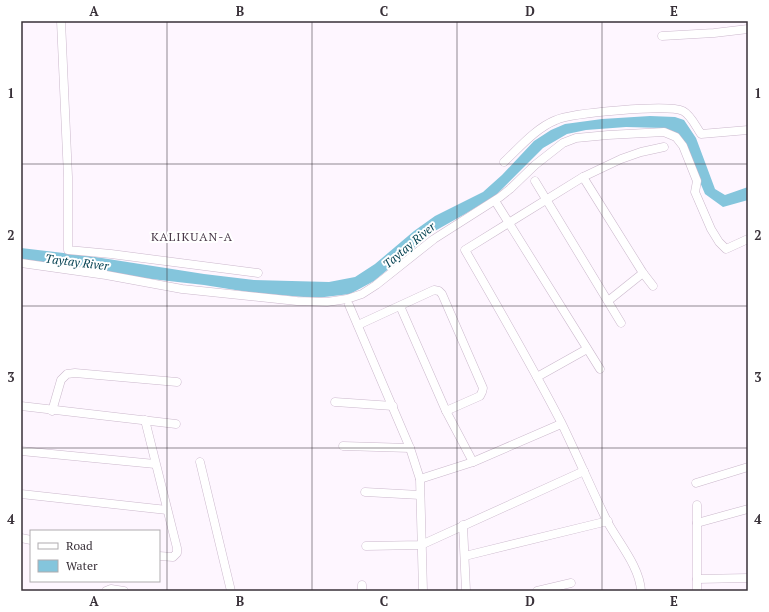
<svg xmlns="http://www.w3.org/2000/svg" width="769" height="612" font-family="'PT Serif',serif">
<style>
.water{fill:#84c5dc}
.lines{fill:none;stroke-linecap:round;stroke-linejoin:round}
.minor-casing{stroke:#cbb8cc;stroke-width:9}
.minor{stroke:#fff;stroke-width:8}
.grid{fill:none;stroke:#383038;stroke-width:1;stroke-opacity:0.55}
.labels{text-anchor:middle;dominant-baseline:central;stroke-width:4;stroke-linejoin:round;paint-order:stroke}
.neighbourhood-label{font-size:12px;letter-spacing:1px;fill:#473747;stroke:#fff}
.water-label{font-size:12px;font-style:italic;fill:#074353;stroke:#fff}
.neatline{fill:none;stroke:#383038;stroke-width:1.5}
.grid-label{font-size:13px;text-anchor:middle;font-weight:bold;fill:#383038}
</style>
<rect width="100%" height="100%" fill="#fef6ff"/>
<polygon class="water" points="650,116 675,117 684,120 696,138 715,189 725,195 748,187 748,200 723,207 705,194 689,156 663,128 626,127 586,130 567,134 543,148 495,196 465,214 433,232 374,281 350,294 316,298 254,293 204,285 125,276 21,260 21,248 89,256 204,274 254,280 329,282 355,277 375,264 414,231 435,216 483,192 502,175 534,141 551,130 565,124 602,119"/>
<g class="lines">
<g class="minor-casing">
<g id="minor">
<polyline points="61,21 68,177 68,250 111,254 258,273"/>
<polyline points="662,36 714,33 748,29"/>
<path d="M 504,162 C 520,147 536,128 556,120 C 572,113 668,104 683,111 C 691,115 696,127 701,134 L 748,130"/>
<polyline points="583,177 643,273 653,286"/>
<polyline points="535,181 621,323"/>
<polyline points="497,204 600,369"/>
<polyline points="21,263 106,275 182,289 297,301 327,302 347,299 362,294 376,285 434,239 500,197 510,189 535,165 563,143 576,138 608,135 664,132 676,137 683,146 697,181 695,192 711,229 719,242 726,249 748,239"/>
<polyline points="608,301 643,273"/>
<polyline points="349,305 410,448 420,479 423,591"/>
<polyline points="400,306 446,411 473,462"/>
<polyline points="358,325 434,290 439,291 442,294 483,388 482,392 480,396 446,411"/>
<polyline points="537,377 587,349"/>
<polyline points="335,402 393,406"/>
<polyline points="21,406 176,424"/>
<polyline points="52,411 61,380 67,374 75,373 177,382"/>
<polyline points="145,420 177,548 177,553 173,557 159,556"/>
<polyline points="343,446 410,448"/>
<polyline points="21,451 155,464"/>
<polyline points="200,462 231,591"/>
<polyline points="420,479 473,462 561,424"/>
<polyline points="696,483 748,467"/>
<polyline points="365,492 420,495"/>
<polyline points="21,494 167,510"/>
<polyline points="697,523 748,509"/>
<polyline points="463,525 466,591"/>
<polyline points="21,538 31,540"/>
<polyline points="366,546 421,545 584,471"/>
<polyline points="465,556 608,521"/>
<polyline points="697,579 748,578"/>
<polyline points="362,585 362,591"/>
<polyline points="106,591 111,589 124,591"/>
<polyline points="537,591 571,583"/>
<path d="M 641,591 C 640,567 618,542 607,521 C 591,488 577,455 561,422 C 531,364 498,307 465,250 L 583,177 L 621,159 L 641,152 L 664,147"/>
<polyline points="697,591 697,505"/>
</g>
</g>
<use href="#minor" class="minor"/>
</g>
<path class="grid" d="M 167,21 L 167,591M 312,21 L 312,591M 457,21 L 457,591M 602,21 L 602,591M 21,164 L 748,164M 21,306 L 748,306M 21,448 L 748,448"/>
<g class="labels">
<g class="neighbourhood-label">
<text x="192" y="236">KALIKUAN-A</text>
</g>
<g class="water-label">
<text transform="translate(409 245) rotate(-40)">Taytay River</text>
<text transform="translate(77 262) rotate(7)">Taytay River</text>
</g>
</g>
<rect width="769" height="612" fill="none" stroke="#ffffff" stroke-width="44"/>
<rect x="30" y="530" width="130" height="52" fill="#ffffff" stroke="#afacaf"/>
<rect x="38" y="543" width="20" height="6" fill="#ffffff" stroke="#afacaf"/>
<text x="66" y="550" font-size="12" fill="#383038">Road</text>
<rect x="38" y="560" width="20" height="12" fill="#84c5dc" stroke="#afacaf"/>
<text x="66" y="570" font-size="12" fill="#383038">Water</text>
<rect x="22" y="22" width="725" height="568" class="neatline"/>
<g class="grid-label">
<text x="94" y="16">A</text>
<text x="240" y="16">B</text>
<text x="384" y="16">C</text>
<text x="530" y="16">D</text>
<text x="674" y="16">E</text>
<text x="11" y="98">1</text>
<text x="758" y="98">1</text>
<text x="11" y="240">2</text>
<text x="758" y="240">2</text>
<text x="11" y="382">3</text>
<text x="758" y="382">3</text>
<text x="11" y="524">4</text>
<text x="758" y="524">4</text>
<text x="94" y="606">A</text>
<text x="240" y="606">B</text>
<text x="384" y="606">C</text>
<text x="530" y="606">D</text>
<text x="674" y="606">E</text>
</g>
</svg>
